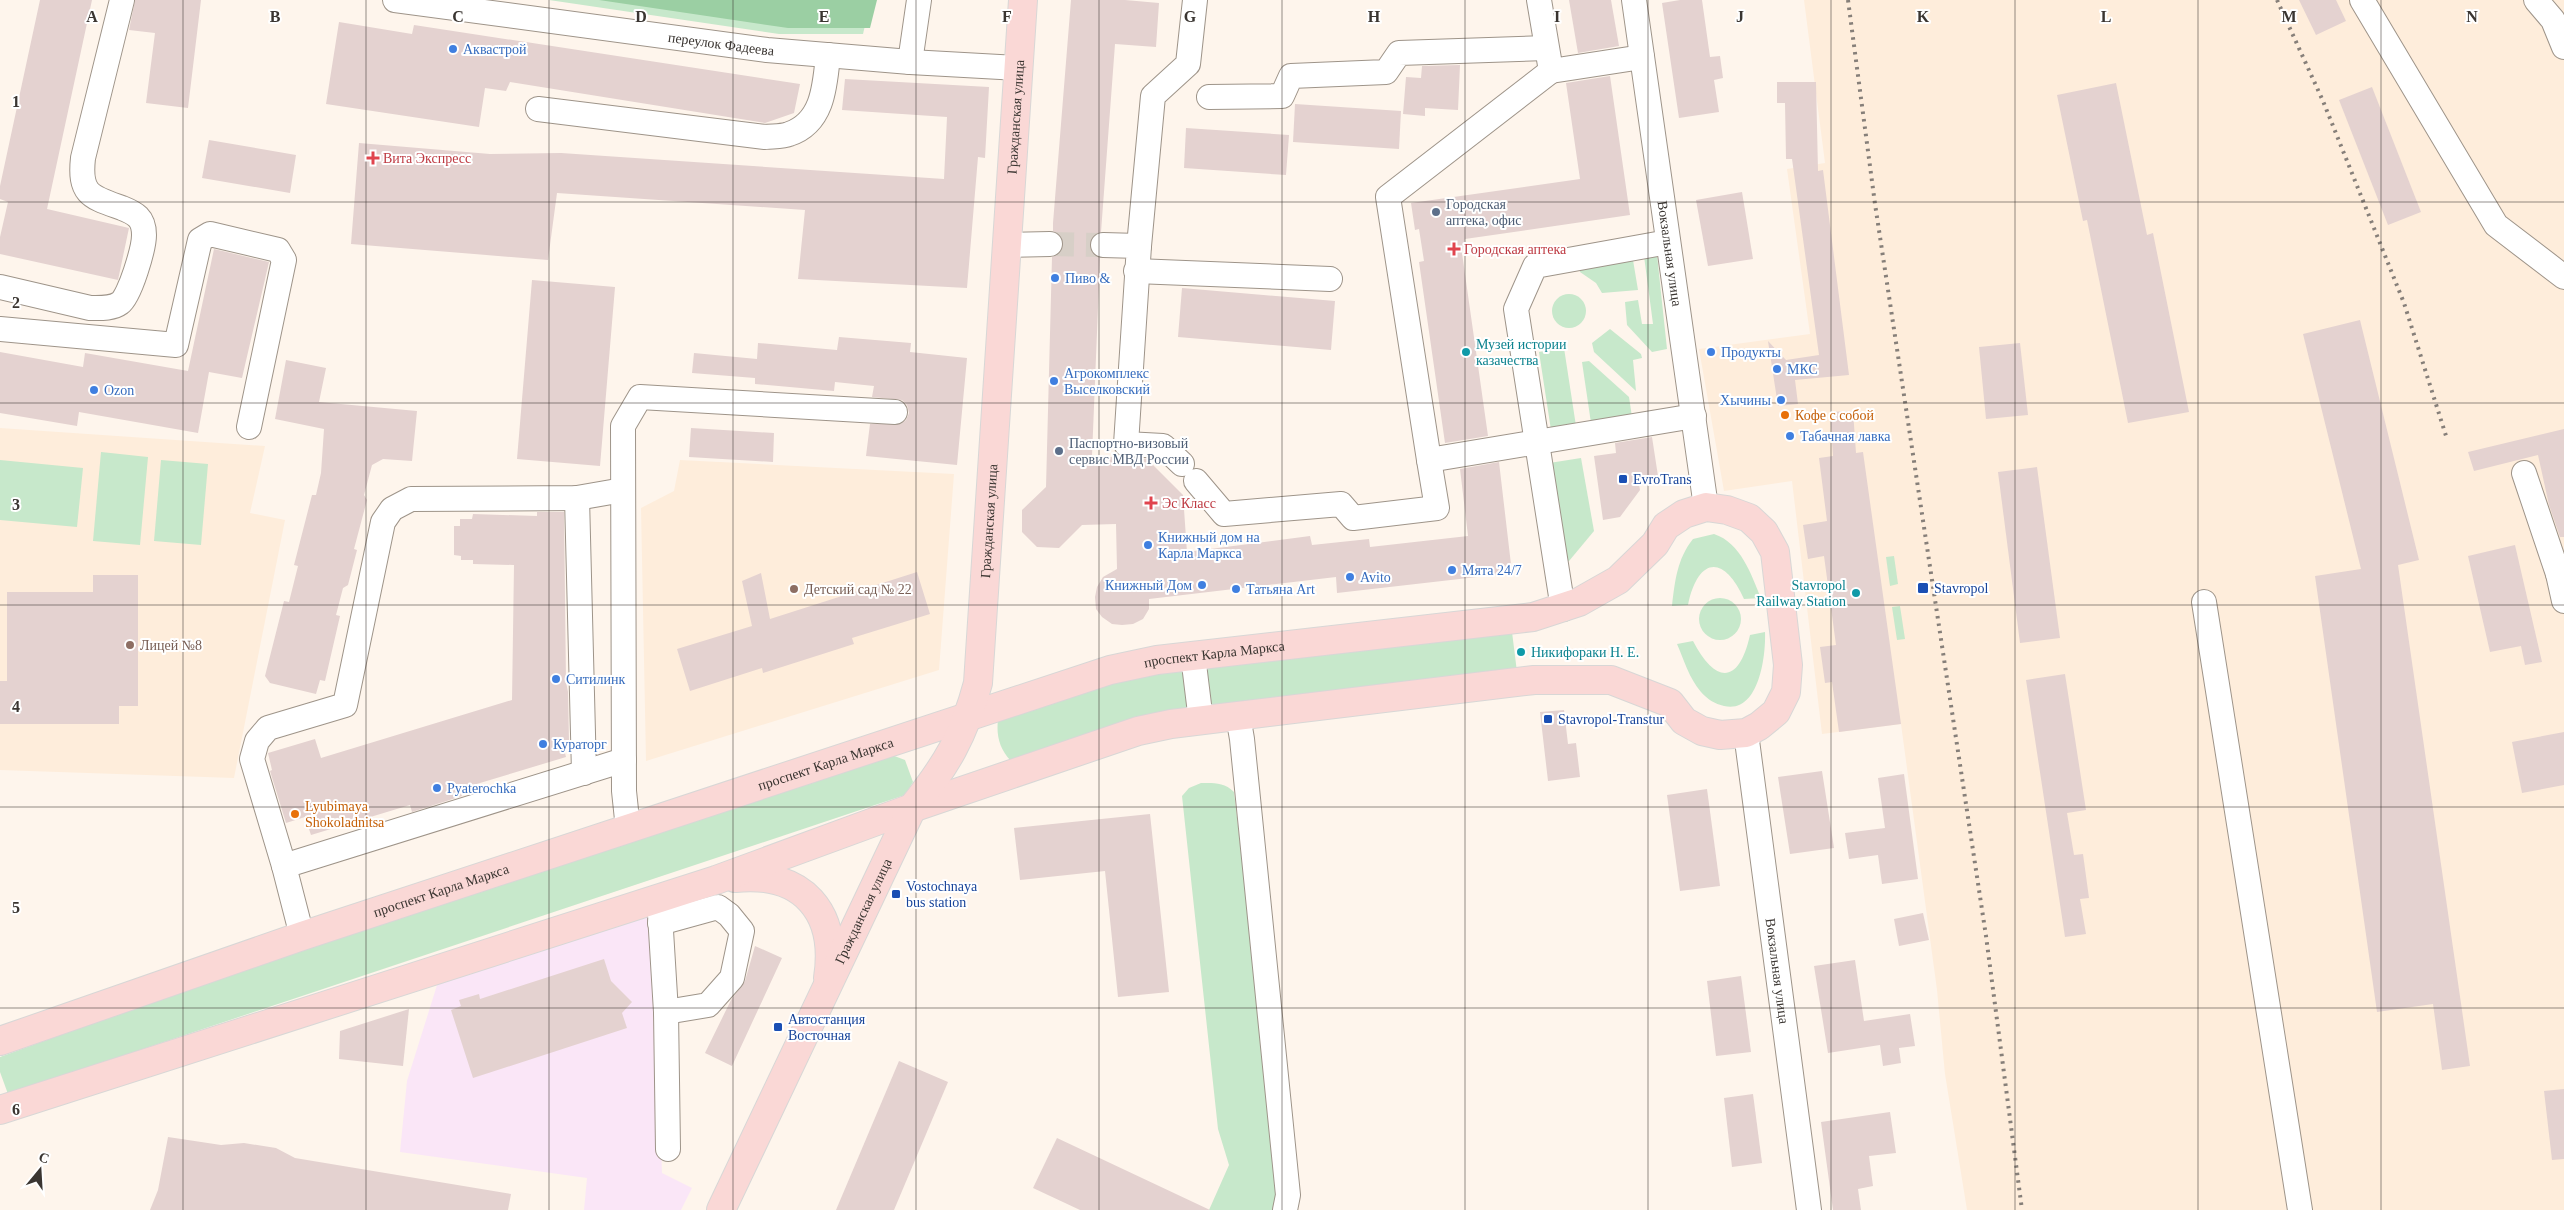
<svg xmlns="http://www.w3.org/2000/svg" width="2564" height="1210" font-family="'Times New Roman',serif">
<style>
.commercial{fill:#fae6f7}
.built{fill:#feeddb}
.green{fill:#c7e8cb}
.forest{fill:#9bcfa3}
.building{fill:#e4d2d0}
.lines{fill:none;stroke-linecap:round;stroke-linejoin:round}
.minor-tunnel{stroke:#d7cfc7;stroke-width:24;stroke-dasharray:24 12;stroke-linecap:butt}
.minor-casing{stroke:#9e9489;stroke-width:26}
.major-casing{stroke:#d8d7d6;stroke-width:30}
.minor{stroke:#fff;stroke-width:24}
.major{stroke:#fad8d6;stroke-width:28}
.rail{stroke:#867f79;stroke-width:4;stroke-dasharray:2.5 5;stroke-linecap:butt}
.grid{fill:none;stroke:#3a3531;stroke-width:1;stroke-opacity:0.55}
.shop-dot{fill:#3f7fe0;stroke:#fff;stroke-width:2}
.health-dot{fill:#e0444e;stroke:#fff;stroke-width:2}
.service-dot{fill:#5c6f8a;stroke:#fff;stroke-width:2}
.culture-dot{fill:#0f9aa8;stroke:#fff;stroke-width:2}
.food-dot{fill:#e8710a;stroke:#fff;stroke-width:2}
.transit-dot{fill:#1a4fb4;stroke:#fff;stroke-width:2}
.education-dot{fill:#8d6e63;stroke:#fff;stroke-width:2}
.labels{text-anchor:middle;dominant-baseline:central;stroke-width:4;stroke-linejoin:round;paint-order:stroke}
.street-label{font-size:14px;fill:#3a3531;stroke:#fff}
.shop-label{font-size:14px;fill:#366cbe;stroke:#fff;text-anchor:start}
.health-label{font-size:14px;fill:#be3a42;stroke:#fff;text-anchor:start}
.service-label{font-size:14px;fill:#4e5e75;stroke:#fff;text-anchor:start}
.culture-label{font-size:14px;fill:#0d838f;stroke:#fff;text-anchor:start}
.food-label{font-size:14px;fill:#c56008;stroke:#fff;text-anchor:start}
.transit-label{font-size:14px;fill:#164399;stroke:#fff;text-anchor:start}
.education-label{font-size:14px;fill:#785e54;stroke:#fff;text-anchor:start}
.grid-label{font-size:16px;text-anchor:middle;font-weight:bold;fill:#3a3531;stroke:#fff;stroke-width:4;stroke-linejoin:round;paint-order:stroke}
</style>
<rect width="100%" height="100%" fill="#fef5ec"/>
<polygon class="commercial" points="653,909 662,1173 692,1188 681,1210 584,1210 587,1178 400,1152 407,1081 438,982"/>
<g class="built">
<polygon points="1804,0 2564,0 2564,1210 1967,1210 1945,1074 1937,990 1901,724 1822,734 1792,481 1724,491 1699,349 1810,334 1787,169 1825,163"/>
<polygon points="0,428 265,446 250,513 285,520 234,778 0,770"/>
<polygon points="680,460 954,474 939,670 646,761 641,508 674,491"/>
</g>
<g class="green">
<polygon points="549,0 871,0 863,34 779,34"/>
<polygon points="1632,254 1638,290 1602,293 1596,283 1580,272 1579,263"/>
<polygon points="1657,255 1667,349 1652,352 1627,325 1625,302 1638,300 1642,324 1653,324 1644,256"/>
<circle cx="1569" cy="311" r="17"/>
<polygon points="1610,329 1641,354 1642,358 1633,360 1636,391 1594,352 1592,343"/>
<polygon points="1564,348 1576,426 1551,430 1539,352"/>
<polygon points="1589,361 1629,397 1632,417 1591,423 1582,362"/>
<polygon points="101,452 148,457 140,545 93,541"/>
<polygon points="1581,458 1594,531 1569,561 1561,564 1543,464"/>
<polygon points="0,460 83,468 77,527 0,520"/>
<polygon points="161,460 208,464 201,545 154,541"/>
<path d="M 1714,534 C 1741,543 1751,574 1761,598 L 1744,599 C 1724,554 1698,557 1688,605 L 1672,606 C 1675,581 1677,559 1693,539 Z"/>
<polygon points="1894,556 1898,584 1890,586 1886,557"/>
<circle cx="1720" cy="619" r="21"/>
<polygon points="1900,606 1905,639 1897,640 1892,607"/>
<path d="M 1512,632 L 1517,672 L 1166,712 L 1130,719 L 1010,760 C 1000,749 996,736 998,720 L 1115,681 L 1163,670 Z"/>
<path d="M 1765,632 C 1766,656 1759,714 1724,706 C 1715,704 1707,699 1701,692 C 1689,678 1684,660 1677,644 L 1693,641 C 1716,685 1739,684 1750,635 Z"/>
<polygon points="889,754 905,760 913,782 905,795 8,1094 0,1072 0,1057 311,944"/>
<path d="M 1201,783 C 1214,783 1224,782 1234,792 L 1282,1202 L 1280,1210 L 1209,1210 L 1229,1165 L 1218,1129 L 1182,796 L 1189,788 Z"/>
</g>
<polygon class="forest" points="599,0 877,0 870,28 788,28"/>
<g class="building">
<polygon points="40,0 92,0 47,209 129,228 118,280 0,254 0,237 8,202 0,199 0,186"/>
<polygon points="135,0 201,0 188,108 146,103 155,33 129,30"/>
<polygon points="1071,0 1125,0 1159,3 1156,47 1115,44 1101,232 1092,237 1089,244 1091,252 1100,258 1092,456 1147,459 1183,495 1187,552 1310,536 1312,545 1369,539 1370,547 1468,536 1460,469 1499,462 1512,573 1337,593 1336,577 1149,599 1149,609 1143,619 1133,624 1122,625 1112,624 1102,617 1096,609 1095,597 1097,587 1103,577 1117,569 1116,524 1082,525 1059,548 1037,547 1022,532 1022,510 1046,487 1052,257 1062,251 1064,244 1061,236 1053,231 1053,223"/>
<polygon points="1569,0 1611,0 1619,46 1578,53"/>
<polygon points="1680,0 1702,0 1710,57 1720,56 1723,78 1714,80 1719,112 1679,118 1662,3"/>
<polygon points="2299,0 2336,0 2346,21 2316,35"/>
<polygon points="339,22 412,34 414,25 800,84 794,113 765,123 510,82 506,91 485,88 479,127 326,104"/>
<polygon points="1460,65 1458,110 1425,108 1425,116 1403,114 1406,77 1421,78 1422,66"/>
<polygon points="1610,76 1630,215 1465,239 1462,253 1488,436 1445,443 1419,262 1424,261 1419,229 1415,230 1411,203 1580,179 1566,83"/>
<polygon points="845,79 989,87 985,158 978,157 967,288 798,279 805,210 557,193 548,260 351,244 359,143 490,154 561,153 944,179 947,117 842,110"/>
<polygon points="1777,82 1816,82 1818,171 1823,170 1849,375 1795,380 1798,404 1778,406 1768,341 1786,360 1819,355 1792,159 1786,159 1785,103 1777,103"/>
<polygon points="2116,83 2147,235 2153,233 2189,412 2128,423 2087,220 2083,221 2057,95"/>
<polygon points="2372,87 2421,212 2388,225 2339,100"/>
<polygon points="1295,104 1401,111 1399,149 1293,142"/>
<polygon points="1186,128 1289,135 1286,175 1184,168"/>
<polygon points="209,140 296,155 290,193 202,178"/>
<polygon points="1742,192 1753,259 1708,266 1696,200"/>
<polygon points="214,249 269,262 242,378 209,372 198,433 79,412 77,426 0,413 0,352 83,367 85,353 188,371"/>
<polygon points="532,280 615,287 600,466 517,459"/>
<polygon points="1182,288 1335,301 1331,350 1178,337"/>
<polygon points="2360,320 2419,560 2398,565 2470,1066 2442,1070 2433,1004 2377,1012 2315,576 2361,569 2303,334"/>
<polygon points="839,337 911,343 910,352 967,358 957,465 866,456 870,424 901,424 906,420 909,413 907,405 902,400 872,397 874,386 835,382 834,391 755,384 755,378 692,373 694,353 757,359 758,343 837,350"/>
<polygon points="2020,343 2028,415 1986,419 1979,347"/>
<polygon points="286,360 326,368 319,402 417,411 412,461 383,459 372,465 364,495 367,500 354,549 357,550 348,585 343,588 336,615 340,616 325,681 320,680 316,694 270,683 265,676 284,601 289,602 298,566 294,565 312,495 316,495 321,473 324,429 275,419"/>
<polygon points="1853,411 1856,453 1863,452 1901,724 1839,732 1832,682 1825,683 1820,647 1836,645 1824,556 1808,559 1803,525 1827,521 1819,458 1833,456 1830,412"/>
<polygon points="691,428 774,433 773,462 689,457"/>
<polygon points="2564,429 2564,537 2560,537 2549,505 2538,455 2474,471 2468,452"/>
<polygon points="1652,437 1658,476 1638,479 1640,490 1620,517 1603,520 1594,456 1616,453 1615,443"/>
<polygon points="2037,467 2060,638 2020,643 1998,472"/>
<polygon points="537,512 564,512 566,682 568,692 569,741 563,745 566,757 460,789 462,796 412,812 410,805 311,835 305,817 286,823 270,771 272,770 268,753 315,739 321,758 512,700 514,565 473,564 473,560 461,560 461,556 454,555 454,526 460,526 460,519 472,519 473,514 537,516"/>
<polygon points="2515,545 2542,662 2525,665 2521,646 2490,652 2468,556"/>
<polygon points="917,572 930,614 852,638 854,644 763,673 762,668 690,691 677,649 752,626 742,581 761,573 770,619"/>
<polygon points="93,575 138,575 138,706 119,706 119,724 0,724 0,681 7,681 7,592 93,592"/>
<polygon points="2065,674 2086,810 2067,813 2074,855 2083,854 2089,898 2080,899 2086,934 2065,937 2026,680"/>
<polygon points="1564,710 1568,744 1576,743 1580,777 1548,781 1540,712"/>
<polygon points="2564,732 2564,785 2522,793 2512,742"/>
<polygon points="1822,771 1834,848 1790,854 1778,777"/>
<polygon points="1904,774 1918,879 1882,884 1878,855 1849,859 1845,833 1885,828 1878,778"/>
<polygon points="1707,789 1720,886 1680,891 1667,795"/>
<polygon points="1150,814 1169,992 1118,997 1105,871 1020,880 1014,828"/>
<polygon points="1923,913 1929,940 1899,946 1894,919"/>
<polygon points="755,946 782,958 732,1066 705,1053 731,1000 745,981"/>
<polygon points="604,959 611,981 632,1002 622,1013 627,1028 473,1078 451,1010 461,1006 459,1000 479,994 480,999"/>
<polygon points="1855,960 1864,1021 1910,1014 1915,1046 1899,1048 1901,1063 1883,1066 1880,1045 1828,1053 1814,966"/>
<polygon points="1741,976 1751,1052 1716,1056 1707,981"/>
<polygon points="409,1009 403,1066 339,1059 340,1031"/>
<polygon points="899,1061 948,1082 894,1210 836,1210"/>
<polygon points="2564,1089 2564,1159 2552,1160 2544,1091"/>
<polygon points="1753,1094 1762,1163 1732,1167 1724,1098"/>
<polygon points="1890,1112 1896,1153 1869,1156 1873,1186 1858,1189 1861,1210 1833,1210 1821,1122"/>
<polygon points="168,1137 221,1145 244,1143 276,1148 295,1158 511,1194 508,1210 150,1210 158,1190"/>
<polygon points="1057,1138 1210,1210 1080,1210 1033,1188"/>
</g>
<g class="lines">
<polyline class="minor-tunnel" points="1050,244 1103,245"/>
<g class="minor-casing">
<g id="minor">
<path id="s1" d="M 395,0 L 767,50 L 910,62 L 1019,68"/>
<polyline points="1539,0 1551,71 1642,57"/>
<path id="s2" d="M 1634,0 L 1706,507"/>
<polyline points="2362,0 2496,225 2564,277"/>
<polyline points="2536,0 2553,20 2564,47"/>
<polyline points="910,62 919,0"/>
<polyline points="1551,71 1388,197 1429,460 1694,416"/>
<polyline points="1209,97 1282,96 1291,76 1386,72 1399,53 1546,48"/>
<path d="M 538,109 L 765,137 C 772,136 782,137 789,134 C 823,123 825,86 828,55"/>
<polyline points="1007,245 1050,244"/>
<polyline points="1103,245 1139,246 1126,444 1163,446 1182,464"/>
<polyline points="1139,246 1153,96 1188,64 1195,0"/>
<polyline points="1136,271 1330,279"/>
<path d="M 0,287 L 90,308 C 99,308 112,309 120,303 C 130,296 144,248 144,235 C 144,229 143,222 138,217 C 134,213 127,210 122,208 C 91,197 79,195 83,158 L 122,0"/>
<polyline points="0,329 176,345 200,240 210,234 278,250 284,260 249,427"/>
<polyline points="2524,473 2558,574 2564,572"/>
<polyline points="1196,481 1224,514 1341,504 1353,518 1437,508 1429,460"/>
<polyline points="577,498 584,773"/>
<polyline points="2558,574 2564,601"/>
<polyline points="2204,602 2300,1210"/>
<polyline points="1563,609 1516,309 1535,266 1668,242"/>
<polyline points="1193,656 1201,721"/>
<polyline points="1238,716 1242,739 1288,1195 1285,1210"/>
<path id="s3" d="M 1746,733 L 1809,1210"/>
<polyline points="628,829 624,791 623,426 640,397 895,412"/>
<polyline points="284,866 252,759 257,741 268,728 345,705 383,522 392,509 411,499 577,498 623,490"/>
<polyline points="659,898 666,1012 668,1149"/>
<polyline points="660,923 718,907 729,915 742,931 732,978 708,1005 666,1012"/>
<polyline points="302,936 284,866 624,760"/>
</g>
</g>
<g class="major-casing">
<g id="major">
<path d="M 735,878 C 803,871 838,912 828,978"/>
<path id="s4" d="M 0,1041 L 302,936 L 1110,670 L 1157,660 L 1533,617 L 1579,602 L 1618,580 L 1655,544 L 1666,526 L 1684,514 L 1706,507 L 1727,510 L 1749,518 L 1764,532 L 1775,552 L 1788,665 L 1786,692 L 1776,712 L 1759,726 L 1746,733 L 1720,735 L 1702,731 L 1684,721 L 1670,703 L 1611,680 L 1534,680 L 1171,724 L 1138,731 L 912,808 L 716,880 L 0,1110"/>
<path id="s5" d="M 721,1210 L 912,808 C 946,766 964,736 978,683 L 1023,0"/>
</g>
</g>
<use href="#minor" class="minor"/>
<use href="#major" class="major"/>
<g class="rail">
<polyline points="1848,0 1875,204 1986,936 2022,1210"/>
<polyline points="2277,0 2323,101 2404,303 2447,439"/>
</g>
</g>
<path class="grid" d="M 183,0 L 183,1210M 366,0 L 366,1210M 549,0 L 549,1210M 733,0 L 733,1210M 916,0 L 916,1210M 1099,0 L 1099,1210M 1282,0 L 1282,1210M 1465,0 L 1465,1210M 1648,0 L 1648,1210M 1831,0 L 1831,1210M 2015,0 L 2015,1210M 2198,0 L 2198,1210M 2381,0 L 2381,1210M 0,202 L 2564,202M 0,403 L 2564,403M 0,605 L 2564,605M 0,807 L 2564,807M 0,1008 L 2564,1008"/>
<g class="shop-dot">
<circle cx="453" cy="49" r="5"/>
<circle cx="1055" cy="278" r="5"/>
<circle cx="1711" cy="352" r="5"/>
<circle cx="1777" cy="369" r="5"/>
<circle cx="1054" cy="381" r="5"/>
<circle cx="94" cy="390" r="5"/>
<circle cx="1781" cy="400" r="5"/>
<circle cx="1790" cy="436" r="5"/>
<circle cx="1148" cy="545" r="5"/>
<circle cx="1452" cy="570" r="5"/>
<circle cx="1350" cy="577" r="5"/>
<circle cx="1202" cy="585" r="5"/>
<circle cx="1236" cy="589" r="5"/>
<circle cx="556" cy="679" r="5"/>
<circle cx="543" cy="744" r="5"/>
<circle cx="437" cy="788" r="5"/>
</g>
<g class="health-dot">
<path d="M370.5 150.5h5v5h5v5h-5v5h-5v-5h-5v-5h5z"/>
<path d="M1451.5 241.5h5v5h5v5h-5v5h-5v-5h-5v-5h5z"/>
<path d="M1148.5 495.5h5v5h5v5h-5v5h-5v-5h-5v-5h5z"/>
</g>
<g class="service-dot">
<circle cx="1436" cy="212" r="5"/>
<circle cx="1059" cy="451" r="5"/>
</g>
<g class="culture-dot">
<circle cx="1466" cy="352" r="5"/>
<circle cx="1856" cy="593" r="5"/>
<circle cx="1521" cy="652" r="5"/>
</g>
<g class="food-dot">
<circle cx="1785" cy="415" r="5"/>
<circle cx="295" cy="814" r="5"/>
</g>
<g class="transit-dot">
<rect x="1618" y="474" width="10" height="10" rx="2.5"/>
<rect x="1917" y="582" width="12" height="12" rx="2.5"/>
<rect x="1543" y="714" width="10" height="10" rx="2.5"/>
<rect x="891" y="889" width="10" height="10" rx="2.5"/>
<rect x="773" y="1022" width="10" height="10" rx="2.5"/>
</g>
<g class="education-dot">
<circle cx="794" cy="589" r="5"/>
<circle cx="130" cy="645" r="5"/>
</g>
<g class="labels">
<g class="street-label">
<text stroke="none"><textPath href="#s1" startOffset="329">переулок Фадеева</textPath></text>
<text stroke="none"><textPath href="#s5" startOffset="1155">Гражданская улица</textPath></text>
<text stroke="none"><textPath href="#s2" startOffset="256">Вокзальная улица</textPath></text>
<text stroke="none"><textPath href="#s5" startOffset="750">Гражданская улица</textPath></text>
<text stroke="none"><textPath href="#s4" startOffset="1276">проспект Карла Маркса</textPath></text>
<text stroke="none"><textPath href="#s4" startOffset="871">проспект Карла Маркса</textPath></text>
<text stroke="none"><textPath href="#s4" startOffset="466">проспект Карла Маркса</textPath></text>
<text stroke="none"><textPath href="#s5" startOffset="331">Гражданская улица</textPath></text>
<text stroke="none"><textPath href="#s3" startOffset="240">Вокзальная улица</textPath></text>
</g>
<g class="shop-label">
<text x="463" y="49">Аквастрой</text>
<text x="1065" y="278">Пиво &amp;</text>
<text x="1721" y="352">Продукты</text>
<text x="1787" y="369">МКС</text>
<text x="1064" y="373">Агрокомплекс<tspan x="1064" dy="16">Выселковский</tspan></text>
<text x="104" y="390">Ozon</text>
<text x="1771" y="400" text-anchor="end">Хычины</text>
<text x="1800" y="436">Табачная лавка</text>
<text x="1158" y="537">Книжный дом на<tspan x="1158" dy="16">Карла Маркса</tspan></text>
<text x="1462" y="570">Мята 24/7</text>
<text x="1360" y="577">Avito</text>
<text x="1192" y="585" text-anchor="end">Книжный Дом</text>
<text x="1246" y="589">Татьяна Art</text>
<text x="566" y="679">Ситилинк</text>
<text x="553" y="744">Кураторг</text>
<text x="447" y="788">Pyaterochka</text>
</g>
<g class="health-label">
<text x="383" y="158">Вита Экспресс</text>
<text x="1464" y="249">Городская аптека</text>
<text x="1162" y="503">Эс Класс</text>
</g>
<g class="service-label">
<text x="1446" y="204">Городская<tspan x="1446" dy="16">аптека, офис</tspan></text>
<text x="1069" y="443">Паспортно-визовый<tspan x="1069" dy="16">сервис МВД России</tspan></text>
</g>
<g class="culture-label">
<text x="1476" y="344">Музей истории<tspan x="1476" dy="16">казачества</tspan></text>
<text x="1846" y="585" text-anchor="end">Stavropol<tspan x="1846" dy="16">Railway Station</tspan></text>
<text x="1531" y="652">Никифораки Н. Е.</text>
</g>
<g class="food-label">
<text x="1795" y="415">Кофе с собой</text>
<text x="305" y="806">Lyubimaya<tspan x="305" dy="16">Shokoladnitsa</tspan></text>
</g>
<g class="transit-label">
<text x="1633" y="479">EvroTrans</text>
<text x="1934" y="588">Stavropol</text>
<text x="1558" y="719">Stavropol-Transtur</text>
<text x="906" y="886">Vostochnaya<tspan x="906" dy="16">bus station</tspan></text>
<text x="788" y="1019">Автостанция<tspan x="788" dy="16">Восточная</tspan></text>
</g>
<g class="education-label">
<text x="804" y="589">Детский сад № 22</text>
<text x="140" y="645">Лицей №8</text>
</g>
</g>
<g class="grid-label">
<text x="92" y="22">A</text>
<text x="275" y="22">B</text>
<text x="458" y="22">C</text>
<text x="641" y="22">D</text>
<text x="824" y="22">E</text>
<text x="1007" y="22">F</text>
<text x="1190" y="22">G</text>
<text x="1374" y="22">H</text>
<text x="1557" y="22">I</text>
<text x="1740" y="22">J</text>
<text x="1923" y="22">K</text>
<text x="2106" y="22">L</text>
<text x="2289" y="22">M</text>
<text x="2472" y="22">N</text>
<text x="16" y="107">1</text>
<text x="16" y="308">2</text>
<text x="16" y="510">3</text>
<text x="16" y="712">4</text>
<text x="16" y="913">5</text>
<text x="16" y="1115">6</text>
</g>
<g transform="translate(40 1170) rotate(18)" stroke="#ffffff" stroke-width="4" paint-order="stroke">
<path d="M0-4L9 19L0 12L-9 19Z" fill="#3a3531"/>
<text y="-8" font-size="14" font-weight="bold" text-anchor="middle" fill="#3a3531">С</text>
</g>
</svg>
